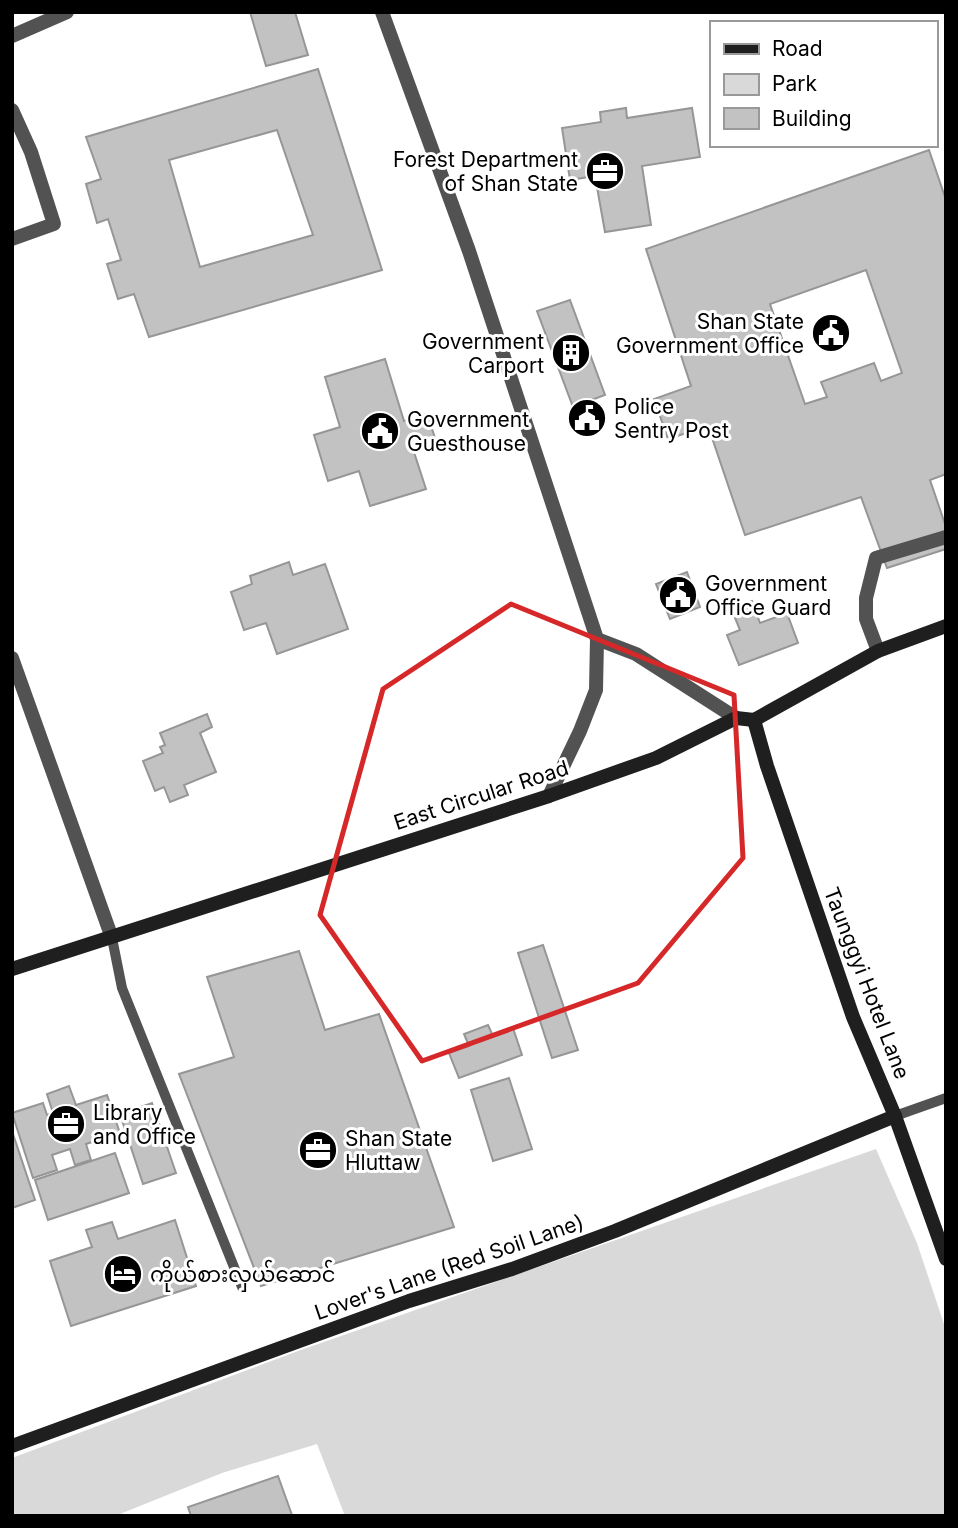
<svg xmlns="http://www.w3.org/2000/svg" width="958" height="1528" font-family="Inter,'Noto Sans Myanmar',sans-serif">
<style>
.green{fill:#d9d9d9}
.building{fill:#c2c2c2;stroke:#969696;stroke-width:2;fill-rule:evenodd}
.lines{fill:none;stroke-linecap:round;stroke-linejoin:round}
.lane{stroke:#525252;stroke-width:10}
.street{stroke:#525252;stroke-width:14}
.secondary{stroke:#1f1f1f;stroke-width:14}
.marked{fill:none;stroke:#d62828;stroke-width:5;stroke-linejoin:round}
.labels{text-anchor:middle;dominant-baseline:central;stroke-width:6;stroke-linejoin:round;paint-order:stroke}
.poi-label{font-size:21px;fill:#000;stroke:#fff;text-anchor:start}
.street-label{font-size:21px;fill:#000;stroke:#fff}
</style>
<rect width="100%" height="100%" fill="#fff"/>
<polygon class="green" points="876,1149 917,1243 946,1330 946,1516 345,1516 317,1444 222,1473 115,1516 12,1516 12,1458 298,1351"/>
<g class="building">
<polygon points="250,12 295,12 308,55 266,66"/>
<path d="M 318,69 L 382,270 L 149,337 L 134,294 L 118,299 L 107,264 L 121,260 L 108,219 L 97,223 L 86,184 L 101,179 L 86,137 ZM 277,130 L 313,235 L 200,267 L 169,160 Z"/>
<polygon points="626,108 627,118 692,108 700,157 642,166 651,225 605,232 595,176 570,180 562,128 601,122 600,112"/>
<path d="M 929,150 L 946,200 L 946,474 L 930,480 L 946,527 L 946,549 L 887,568 L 861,497 L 745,535 L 708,426 L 668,439 L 654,399 L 691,386 L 646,249 ZM 866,270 L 902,373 L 881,381 L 874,363 L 821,382 L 827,397 L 805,404 L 770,304 Z"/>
<polygon points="570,300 605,395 573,407 537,311"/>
<polygon points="385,359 404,421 427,414 435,438 412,446 426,489 370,506 359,471 328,481 314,435 340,427 325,377"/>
<polygon points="592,406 599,421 582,428 576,414"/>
<polygon points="289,562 293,575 325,564 348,629 277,654 266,623 244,630 231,592 252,584 250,576"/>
<polygon points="687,572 700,607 670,619 656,584"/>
<polygon points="752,601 760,623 787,613 798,643 739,665 727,635 740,630 731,608"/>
<polygon points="207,714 212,727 200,733 216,772 184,785 188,795 170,802 164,787 155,791 143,761 163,753 160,747 165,745 160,733"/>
<polygon points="543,945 578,1050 552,1058 518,953"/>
<polygon points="299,951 325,1030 379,1014 454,1227 261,1286 179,1074 234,1057 207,977"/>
<polygon points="488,1025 493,1036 513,1028 522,1055 459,1078 449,1053 469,1046 464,1034"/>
<polygon points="509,1078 532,1149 493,1161 471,1090"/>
<polygon points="69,1086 76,1105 107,1095 120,1133 86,1144 91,1160 75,1165 70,1149 52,1155 57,1170 33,1178 12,1113 43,1103 47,1115 53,1113 47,1094"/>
<polygon points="152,1103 176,1173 143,1184 120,1114"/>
<polygon points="12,1131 35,1200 12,1208"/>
<polygon points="115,1153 129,1193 48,1220 35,1180"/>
<polygon points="175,1220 196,1286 71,1326 50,1261 92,1247 86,1230 112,1222 118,1239"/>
<polygon points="278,1476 292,1515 191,1516 188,1507"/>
</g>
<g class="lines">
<g class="lane">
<polyline points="112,938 122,988 242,1287"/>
<polyline points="895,1116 946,1098"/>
</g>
<g class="street">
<polyline points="382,12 469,251 597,639 636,654 736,718"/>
<polyline points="12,36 67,12"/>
<polyline points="12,110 31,152 54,224 12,239"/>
<polyline points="878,651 866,619 866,598 876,558 946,537"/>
<polyline points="12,658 112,938"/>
<polyline points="549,796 580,731 596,690 597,639"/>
</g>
<g class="secondary">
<polyline points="754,720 767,766 853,1017 895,1116 946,1259"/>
<polyline points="12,969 549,796 656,758 736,718 754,720 878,651 946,626"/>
<polyline points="12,1446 409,1301 512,1269 615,1231 895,1116"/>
</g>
</g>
<path class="marked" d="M 511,604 L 734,695 L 743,858 L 638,983 L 422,1061 L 320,915 L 383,689 Z"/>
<defs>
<g id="office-disc" transform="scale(2.0125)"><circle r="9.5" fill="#000" stroke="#fff"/><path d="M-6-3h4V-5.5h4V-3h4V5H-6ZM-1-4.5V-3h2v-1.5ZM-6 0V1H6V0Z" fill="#fff"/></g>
<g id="civic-disc" transform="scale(2.0125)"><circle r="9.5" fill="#000" stroke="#fff"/><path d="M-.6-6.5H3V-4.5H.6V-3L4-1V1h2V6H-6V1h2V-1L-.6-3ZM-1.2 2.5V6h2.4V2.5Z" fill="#fff"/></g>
<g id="building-disc" transform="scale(2.0125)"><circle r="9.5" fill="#000" stroke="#fff"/><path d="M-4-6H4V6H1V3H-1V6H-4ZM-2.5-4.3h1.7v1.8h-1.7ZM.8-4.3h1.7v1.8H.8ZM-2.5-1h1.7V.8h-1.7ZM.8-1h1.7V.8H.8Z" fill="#fff"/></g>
<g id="hotel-disc" transform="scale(2.0125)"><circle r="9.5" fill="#000" stroke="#fff"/><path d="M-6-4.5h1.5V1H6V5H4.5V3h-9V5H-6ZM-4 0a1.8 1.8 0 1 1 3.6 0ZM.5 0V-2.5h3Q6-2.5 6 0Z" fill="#fff"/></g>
</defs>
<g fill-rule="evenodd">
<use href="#office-disc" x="605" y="171"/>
<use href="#civic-disc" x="831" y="333"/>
<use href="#building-disc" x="571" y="353"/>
<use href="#civic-disc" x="587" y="418"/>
<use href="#civic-disc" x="380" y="431"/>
<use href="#civic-disc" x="678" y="595"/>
<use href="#office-disc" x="66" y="1124"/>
<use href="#office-disc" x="318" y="1150"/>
<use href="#hotel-disc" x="123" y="1274"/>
</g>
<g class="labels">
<g class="poi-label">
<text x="578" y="159" text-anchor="end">Forest Department<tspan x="578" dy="24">of Shan State</tspan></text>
<text x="804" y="321" text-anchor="end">Shan State<tspan x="804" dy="24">Government Office</tspan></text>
<text x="544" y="341" text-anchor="end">Government<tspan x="544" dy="24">Carport</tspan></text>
<text x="614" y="406">Police<tspan x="614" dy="24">Sentry Post</tspan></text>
<text x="407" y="419">Government<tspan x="407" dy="24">Guesthouse</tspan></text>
<text x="705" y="583">Government<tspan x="705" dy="24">Office Guard</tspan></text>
<text x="93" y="1112">Library<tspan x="93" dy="24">and Office</tspan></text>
<text x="345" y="1138">Shan State<tspan x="345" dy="24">Hluttaw</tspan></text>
<text x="150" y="1274">ကိုယ်စားလှယ်ဆောင်</text>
</g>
<g class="street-label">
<text transform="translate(481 795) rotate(-18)">East Circular Road</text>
<text transform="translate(867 983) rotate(69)">Taunggyi Hotel Lane</text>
<text transform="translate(449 1267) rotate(-19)">Lover's Lane (Red Soil Lane)</text>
</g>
</g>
<rect width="958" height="1528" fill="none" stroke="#000000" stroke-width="28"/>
<rect x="710" y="21" width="228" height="126" fill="#ffffff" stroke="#999999" stroke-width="2"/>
<rect x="724" y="44" width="35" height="10" fill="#1f1f1f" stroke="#999999" stroke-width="2"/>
<text x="772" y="56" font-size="21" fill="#000000">Road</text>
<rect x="724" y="74" width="35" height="21" fill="#d9d9d9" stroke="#999999" stroke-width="2"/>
<text x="772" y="91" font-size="21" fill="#000000">Park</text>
<rect x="724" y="108" width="35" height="21" fill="#c2c2c2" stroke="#999999" stroke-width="2"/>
<text x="772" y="126" font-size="21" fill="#000000">Building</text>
</svg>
